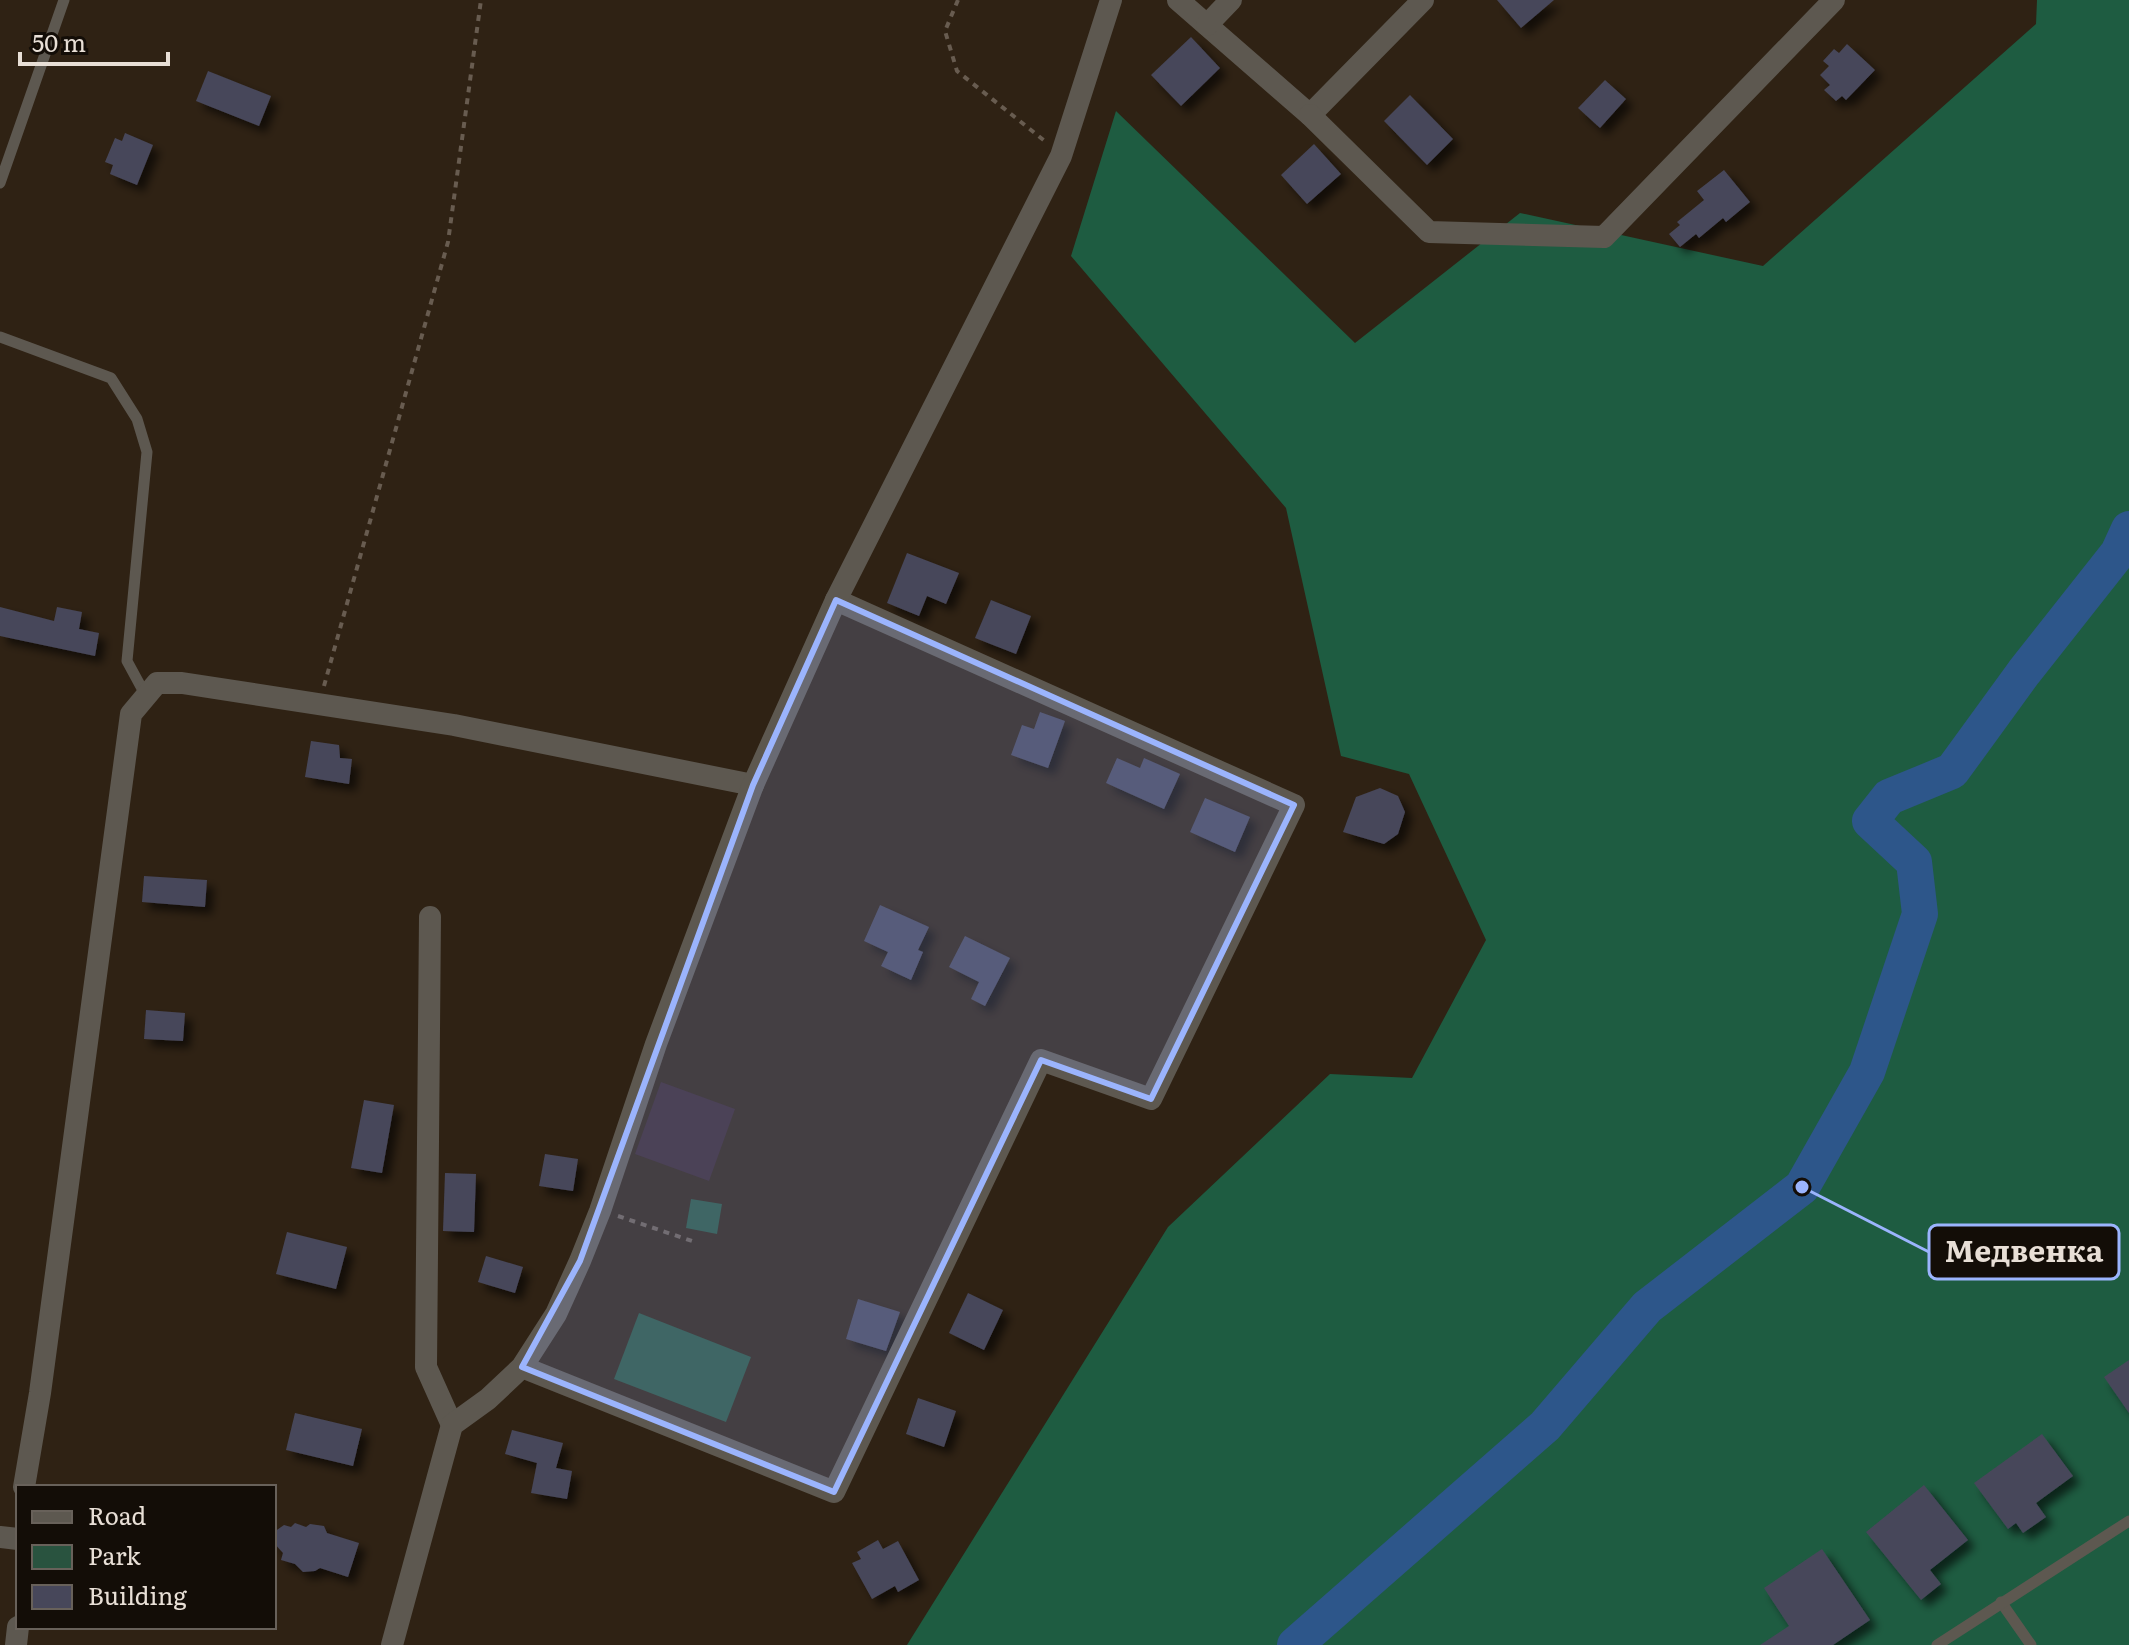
<svg xmlns="http://www.w3.org/2000/svg" width="2129" height="1645" font-family="Literata,serif">
<style>
.industrial{fill:#38262e}
.green{fill:#29533f}
.forest{fill:#1e5c41}
.lines{fill:none;stroke-linecap:round;stroke-linejoin:round}
.river{stroke:#2d568a;stroke-width:36}
.building{fill:#47475a;filter:url(#shadow)}
.path{stroke:#685c50;stroke-width:4;stroke-dasharray:6 6;stroke-linecap:butt}
.lane{stroke:#5d5850;stroke-width:11}
.street{stroke:#5d5850;stroke-width:22}
.marked{fill:#9bb4fd;fill-opacity:0.2;stroke:#9bb4fd;stroke-width:6;stroke-linejoin:round}
.leader{fill:none;stroke:#9bb4fd;stroke-width:3}
.callout-dot{fill:#9bb4fd;stroke:#130d07;stroke-width:3}
.callout{fill:#130d07;stroke:#9bb4fd;stroke-width:3}
.callout-label{font-size:30px;text-anchor:middle;font-weight:bold;fill:#e8dfd6}
</style>
<defs>
<filter id="shadow"><feDropShadow dx="7" dy="7" stdDeviation="4" flood-color="#0009"/></filter>
</defs>
<rect width="100%" height="100%" fill="#2f2214"/>
<polygon class="industrial" points="661,1082 735,1109 709,1181 635,1154"/>
<g class="green">
<polygon points="691,1199 722,1204 717,1234 686,1228"/>
<polygon points="639,1313 751,1357 726,1422 614,1379"/>
</g>
<polygon class="forest" points="2037,0 2129,0 2129,1645 907,1645 1168,1227 1330,1074 1412,1078 1486,940 1409,774 1341,756 1286,508 1071,256 1116,111 1355,343 1520,213 1763,266 2036,24"/>
<g class="lines">
<polyline class="river" points="1295,1645 1545,1426 1647,1307 1802,1187 1867,1072 1920,914 1914,862 1870,821 1889,797 1952,771 2024,672 2118,553 2129,529"/>
</g>
<g class="building">
<polygon points="1497,0 1554,0 1521,28"/>
<polygon points="1191,37 1220,68 1181,106 1151,75"/>
<polygon points="1847,44 1875,70 1846,100 1842,96 1836,101 1824,90 1830,85 1820,75 1829,66 1823,61 1834,49 1839,53"/>
<polygon points="208,71 271,96 259,126 196,101"/>
<polygon points="1605,80 1626,99 1600,128 1578,108"/>
<polygon points="1410,95 1453,139 1427,165 1384,121"/>
<polygon points="125,133 153,145 137,185 110,174 113,165 105,162 115,138 122,141"/>
<polygon points="1314,144 1341,174 1307,204 1281,175"/>
<polygon points="1724,170 1750,202 1726,222 1723,218 1699,238 1696,234 1680,247 1669,234 1680,225 1677,222 1704,200 1697,191"/>
<polygon points="907,553 959,573 946,604 927,596 919,616 887,603"/>
<polygon points="991,600 1031,616 1016,654 975,638"/>
<polygon points="0,607 54,621 57,607 82,612 79,629 99,633 95,656 0,636"/>
<polygon points="1040,712 1065,721 1048,768 1011,755 1022,725 1034,729"/>
<polygon points="311,741 339,745 340,758 352,759 349,784 305,777"/>
<polygon points="1117,758 1140,768 1144,758 1180,774 1164,809 1106,783"/>
<polygon points="1380,788 1398,796 1405,812 1398,834 1384,844 1343,832 1356,797"/>
<polygon points="1205,798 1250,817 1235,852 1190,832"/>
<polygon points="144,876 207,880 205,907 142,902"/>
<polygon points="880,905 929,927 918,950 923,952 911,980 881,966 888,952 864,941"/>
<polygon points="965,936 1010,958 985,1006 971,999 979,982 949,967"/>
<polygon points="146,1010 185,1013 183,1041 144,1039"/>
<polygon points="364,1100 394,1105 382,1173 351,1168"/>
<polygon points="545,1154 578,1159 573,1191 539,1186"/>
<polygon points="445,1173 476,1174 474,1232 443,1231"/>
<polygon points="287,1232 347,1247 336,1289 276,1274"/>
<polygon points="486,1256 523,1267 515,1293 478,1282"/>
<polygon points="968,1293 1003,1310 984,1350 949,1333"/>
<polygon points="858,1299 900,1312 886,1351 846,1339"/>
<polygon points="2129,1360 2129,1413 2104,1377"/>
<polygon points="918,1398 956,1411 944,1447 906,1434"/>
<polygon points="295,1413 362,1429 353,1466 286,1450"/>
<polygon points="512,1430 563,1443 556,1468 572,1471 567,1499 531,1493 537,1463 505,1454"/>
<polygon points="2042,1434 2073,1476 2036,1503 2046,1517 2023,1533 2016,1523 2008,1529 1974,1483"/>
<polygon points="1924,1485 1968,1540 1930,1570 1941,1584 1921,1600 1866,1532"/>
<polygon points="295,1523 306,1527 310,1524 324,1526 327,1533 359,1543 348,1577 320,1568 315,1571 303,1572 295,1564 281,1560 283,1553 274,1543 274,1532 284,1525 291,1527"/>
<polygon points="878,1540 883,1549 898,1541 919,1580 898,1592 895,1586 872,1599 852,1563 861,1559 857,1552"/>
<polygon points="1822,1549 1870,1620 1833,1645 1760,1645 1789,1626 1764,1588"/>
</g>
<g class="lines">
<g class="path">
<polyline points="958,0 945,31 957,71 1046,142"/>
<polyline points="324,686 448,242 481,0"/>
<polyline points="618,1216 695,1242"/>
</g>
<g class="lane">
<polyline points="0,183 64,0"/>
<polyline points="0,337 111,378 137,419 147,452 127,661 146,696"/>
<polyline points="2001,1602 2031,1645"/>
<polyline points="1937,1645 2129,1521"/>
</g>
<g class="street">
<polyline points="1178,0 1310,115 1423,0"/>
<polyline points="1207,25 1231,0"/>
<polyline points="1310,115 1429,232 1604,237 1834,0"/>
<polyline points="430,917 426,1367 452,1425"/>
<polyline points="522,1367 834,1492 1041,1060 1151,1099 1294,805 836,600"/>
<polyline points="24,1487 40,1393 131,714 157,683 182,683 454,725 753,785"/>
<polyline points="0,1537 18,1539"/>
<polyline points="16,1645 18,1627"/>
<polyline points="392,1645 452,1425 488,1399 522,1367 556,1314 580,1261 600,1211 656,1044 753,785 836,600 1061,156 1111,0"/>
</g>
</g>
<path class="marked" d="M 836,600 L 1294,805 L 1151,1099 L 1041,1060 L 834,1492 L 522,1367 L 580,1261 L 753,785 Z"/>
<path class="leader" d="M1802 1187L1929 1252"/>
<circle class="callout-dot" cx="1802" cy="1187" r="8"/>
<rect class="callout" x="1929" y="1225" width="190" height="54" rx="8"/>
<g class="callout-label">
<text x="2024" y="1262">Медвенка</text>
</g>
<rect x="16" y="1485" width="260" height="144" fill="#130d07" stroke="#68615a" stroke-width="2"/>
<rect x="32" y="1511" width="40" height="12" fill="#5d5850" stroke="#68615a" stroke-width="2"/>
<text x="88" y="1525" font-size="24" fill="#e8dfd6">Road</text>
<rect x="32" y="1545" width="40" height="24" fill="#29533f" stroke="#68615a" stroke-width="2"/>
<text x="88" y="1565" font-size="24" fill="#e8dfd6">Park</text>
<rect x="32" y="1585" width="40" height="24" fill="#47475a" stroke="#68615a" stroke-width="2"/>
<text x="88" y="1605" font-size="24" fill="#e8dfd6">Building</text>
<path d="M20 52v12h148v-12" fill="none" stroke="#e8dfd6" stroke-width="4"/>
<text x="32" y="52" font-size="24" fill="#e8dfd6" stroke="#130d07" stroke-width="6" paint-order="stroke">50 m</text>
</svg>
